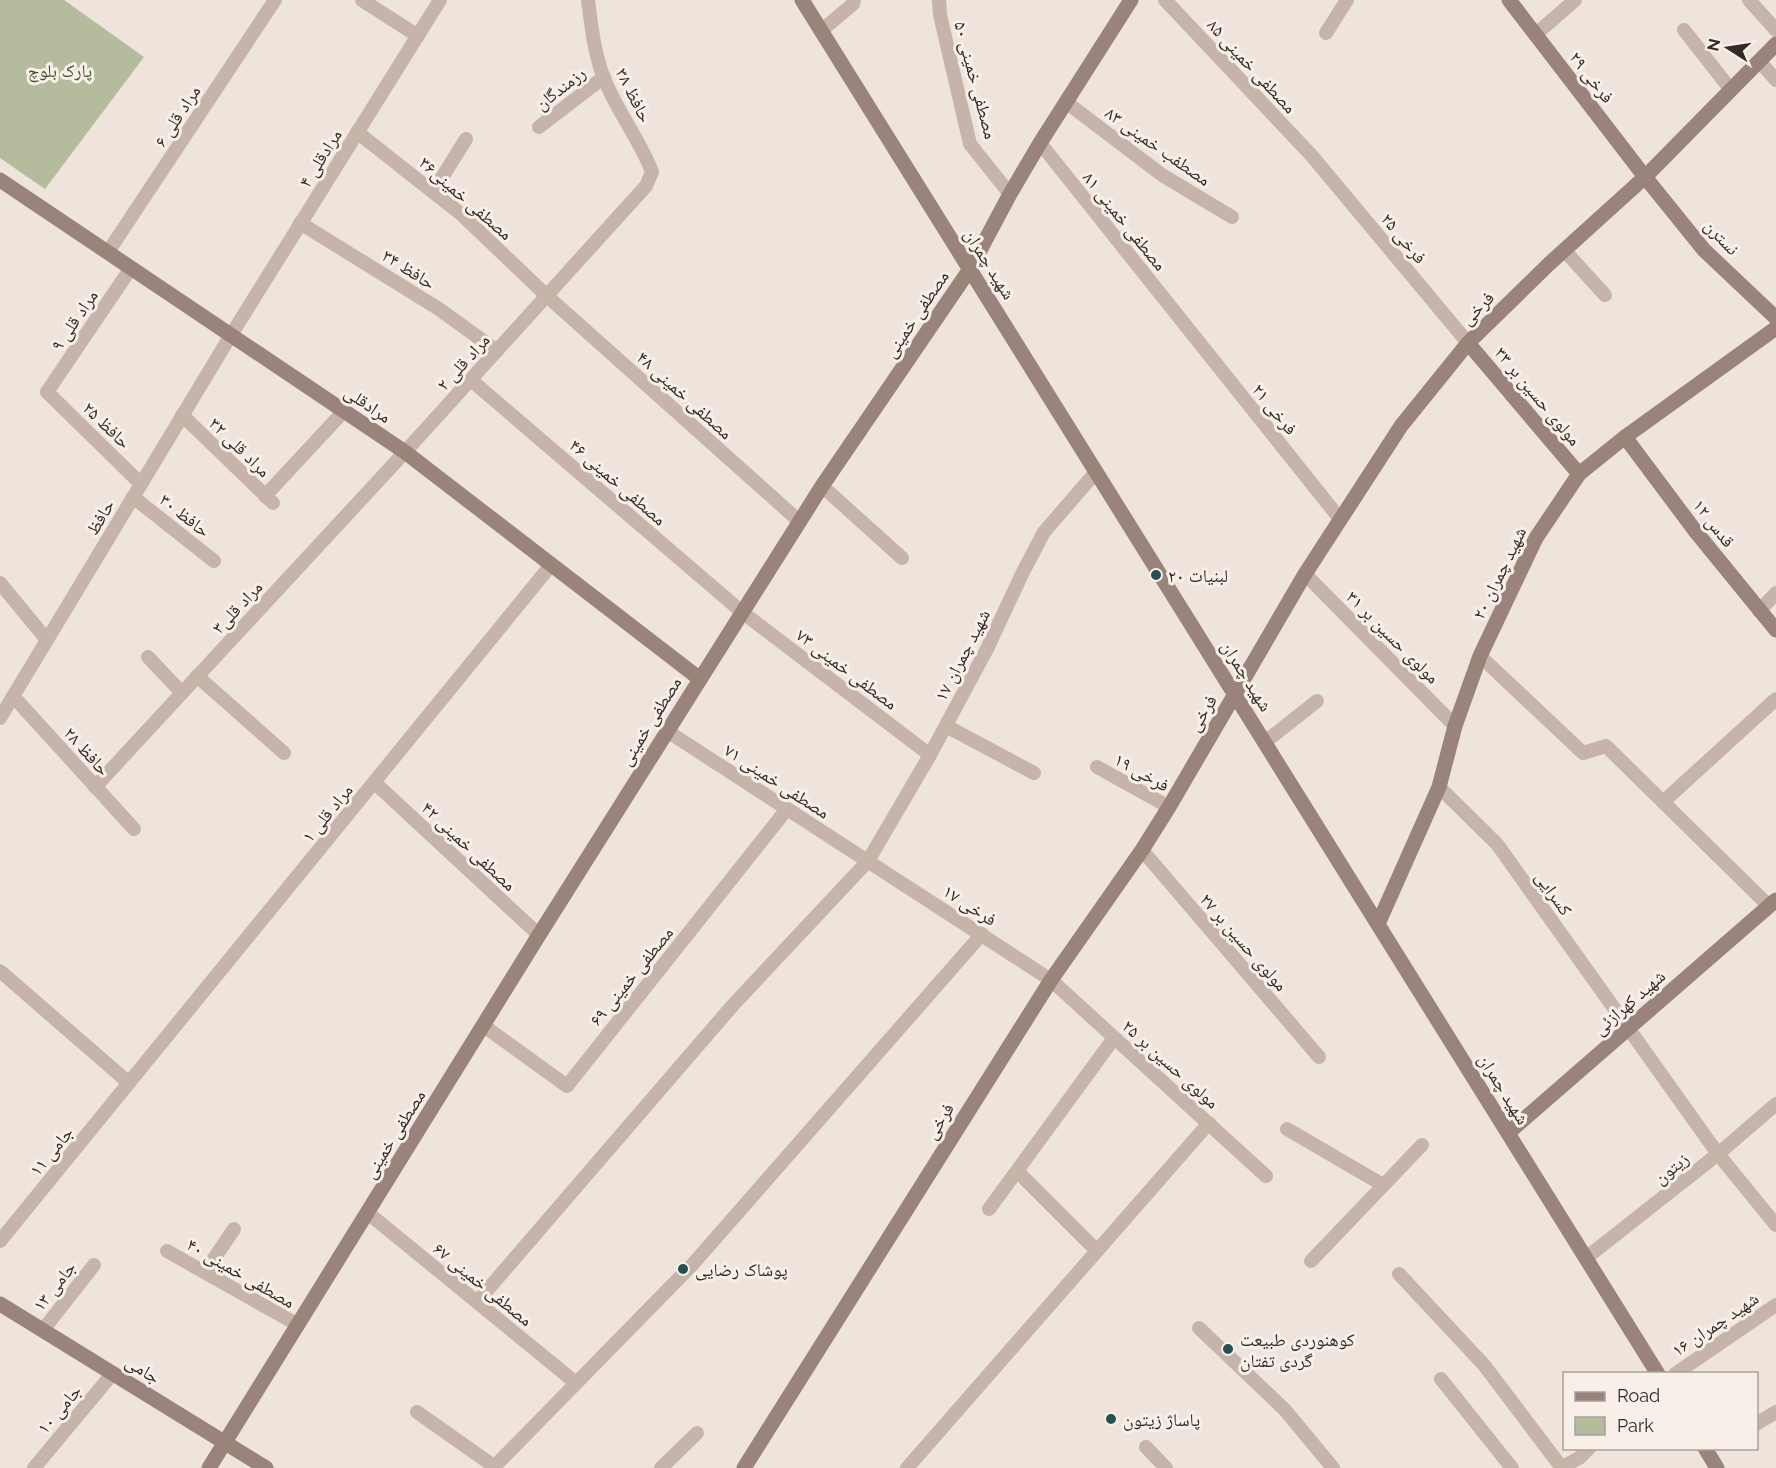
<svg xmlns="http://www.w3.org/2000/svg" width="1776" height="1468" font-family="Raleway,'Noto Naskh Arabic',sans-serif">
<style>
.green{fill:#b5bc9e}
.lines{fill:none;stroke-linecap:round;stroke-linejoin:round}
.street{stroke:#c6b4aa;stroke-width:14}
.secondary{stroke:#99837b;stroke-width:15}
.poi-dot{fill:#23514f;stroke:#f7efe8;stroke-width:2}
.labels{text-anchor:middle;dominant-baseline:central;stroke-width:6;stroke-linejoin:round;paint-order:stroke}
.street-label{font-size:18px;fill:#342b28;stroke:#f7efe8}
.park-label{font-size:18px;fill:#47502f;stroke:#f7efe8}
.poi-label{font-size:18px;fill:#342b28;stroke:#f7efe8;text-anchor:start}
</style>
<rect width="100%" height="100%" fill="#efe4dc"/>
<polygon class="green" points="0,0 64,0 144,57 45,189 0,158"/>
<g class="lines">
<g class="street">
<polyline points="362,0 418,36"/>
<polyline points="939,0 940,15 970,144 1010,194"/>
<polyline points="1165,0 1312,156 1468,343"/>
<polyline points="1749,0 1776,30"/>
<polyline points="1684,30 1731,90"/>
<polyline points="821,31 853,4 854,0"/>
<polyline points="1326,33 1347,0"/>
<polyline points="1535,35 1575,0"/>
<polyline points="1760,62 1776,80"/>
<polyline points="1066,102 1162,175 1232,217"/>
<polyline points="539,127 604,77"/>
<polyline points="357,132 461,214 547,296 799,521"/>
<polyline points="1040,143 1340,519"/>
<polyline points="433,192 466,139"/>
<polyline points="300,223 439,309 497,351"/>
<polyline points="1564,250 1605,295"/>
<polyline points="108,252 275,0"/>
<polyline points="131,268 47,392 141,484"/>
<polyline points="471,380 742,612 930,755"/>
<polyline points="182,415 273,503"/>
<polyline points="822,486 902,558"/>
<polyline points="265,496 344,411"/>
<polyline points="133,497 214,561"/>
<polyline points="1305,574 1455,726"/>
<polyline points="0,583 47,640"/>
<polyline points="1759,611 1776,593"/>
<polyline points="1480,656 1583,753 1606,746 1769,906"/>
<polyline points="148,657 182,693"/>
<polyline points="197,676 284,753"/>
<polyline points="13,696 134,829"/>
<polyline points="0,718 231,335 440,0"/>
<polyline points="946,726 1034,773"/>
<polyline points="667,731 1051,980 1266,1176"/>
<polyline points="1265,742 1317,701"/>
<polyline points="1097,767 1169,807"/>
<polyline points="375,783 539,935"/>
<path d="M 95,787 L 405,452 L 646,186 L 652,172 C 639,137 614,108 602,73 C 594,50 591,24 588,0"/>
<polyline points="1439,787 1497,844 1718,1154 1776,1225"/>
<polyline points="1663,802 1776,699"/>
<polyline points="1142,850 1319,1057"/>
<polyline points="0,971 129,1083"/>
<polyline points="484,1026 567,1086 787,809"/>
<polyline points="1287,1129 1383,1185"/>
<polyline points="1018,1172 1097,1251"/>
<polyline points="989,1209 1114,1038"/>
<polyline points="368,1213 576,1383"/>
<polyline points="0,1241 551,565"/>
<polyline points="167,1251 298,1325"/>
<polyline points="1586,1258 1718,1154 1776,1104"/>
<polyline points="1311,1261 1422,1145"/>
<polyline points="205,1272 234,1229"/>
<polyline points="1399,1274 1484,1365 1562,1468"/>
<polyline points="477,1302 733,1005 868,861 930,755 987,649 1022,574 1044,532 1096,472"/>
<polyline points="1199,1328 1285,1410 1333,1468"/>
<polyline points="43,1330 94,1265"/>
<polyline points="1675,1374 1776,1305"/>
<polyline points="1441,1379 1512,1468"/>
<polyline points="417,1412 495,1467"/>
<polyline points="1756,1424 1776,1412"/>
<polyline points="1146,1447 1166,1468"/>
<polyline points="34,1468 113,1373"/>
<polyline points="493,1468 692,1265 982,934"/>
<polyline points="661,1468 697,1433"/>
<polyline points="907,1468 1209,1123"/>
<polyline points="1561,1468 1579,1458 1589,1448"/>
</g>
<g class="secondary">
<polyline points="802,0 1658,1374"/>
<polyline points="1509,0 1645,177 1704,250 1776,318"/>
<polyline points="0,180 405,452 700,679"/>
<polyline points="1468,343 1579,474"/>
<polyline points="1625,437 1696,532 1776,630"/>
<polyline points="1378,924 1439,787 1455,726 1480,656 1536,538 1579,474 1625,437 1776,328"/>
<polyline points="1508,1133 1776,900"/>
<polyline points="0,1304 266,1468"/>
<polyline points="1705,1448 1717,1468"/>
<polyline points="209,1468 539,935 822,486 970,269 1010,194 1040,143 1131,0"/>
<polyline points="744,1468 1051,980 1142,850 1169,807 1305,574 1401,426 1468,343 1549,264 1645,177 1776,44"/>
</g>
</g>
<g class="poi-dot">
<circle cx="1156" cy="575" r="6"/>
<circle cx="683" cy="1269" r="6"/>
<circle cx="1228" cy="1349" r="6"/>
<circle cx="1111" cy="1419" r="6"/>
</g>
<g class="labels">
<g class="street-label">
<text transform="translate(1252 66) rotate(47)">مصطفی خمینی ۸۵</text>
<text transform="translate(1592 77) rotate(52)">فرخی ۲۹</text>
<text transform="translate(976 80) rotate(75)">مصطفی خمینی ۵۰</text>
<text transform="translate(560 88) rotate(-38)">رزمندگان</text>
<text transform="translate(634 95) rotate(63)">حافظ ۳۸</text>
<text transform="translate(177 116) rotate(-57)">مراد قلی ۶</text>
<text transform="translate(1158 146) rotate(35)">مصطفب خمینی ۸۳</text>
<text transform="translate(320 158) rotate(-58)">مرادقلی ۴</text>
<text transform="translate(466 198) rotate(41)">مصطفی خمینی۳۶</text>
<text transform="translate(1125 221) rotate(51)">مصطفی خمینی ۸۱</text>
<text transform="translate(1722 237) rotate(47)">نسترن</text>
<text transform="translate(1404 238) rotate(50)">فرخی ۲۵</text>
<text transform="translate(990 264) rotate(58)">شهید چمران</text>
<text transform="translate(409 269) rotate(32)">حافظ ۳۴</text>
<text transform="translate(1477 308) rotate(-45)">فرخی</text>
<text transform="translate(916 314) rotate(-56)">مصطفی خمینی</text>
<text transform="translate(74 320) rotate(-56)">مراد قلی ۹</text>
<text transform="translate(463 362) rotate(-48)">مراد قلی ۲</text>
<text transform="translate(685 395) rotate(42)">مصطفی خمینی ۴۸</text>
<text transform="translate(1538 396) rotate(50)">مولوی حسین بر ۳۳</text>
<text transform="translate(368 404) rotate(34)">مرادقلی</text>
<text transform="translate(1275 409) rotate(51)">فرخی ۲۱</text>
<text transform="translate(107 425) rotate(44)">حافظ ۲۵</text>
<text transform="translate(240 447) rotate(44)">مراد قلی ۳۲</text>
<text transform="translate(618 482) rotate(41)">مصطفی خمینی ۴۶</text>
<text transform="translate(185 515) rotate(38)">حافظ ۳۰</text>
<text transform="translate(100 517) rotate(-59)">حافظ</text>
<text transform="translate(1714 523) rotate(52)">قدس ۱۲</text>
<text transform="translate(1499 573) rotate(-64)">شهید چمران ۲۰</text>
<text transform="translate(237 607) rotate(-47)">مراد قلی۳</text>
<text transform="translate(1393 637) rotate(45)">مولوی حسین بر ۳۱</text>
<text transform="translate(962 655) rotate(-63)">شهید چمران ۱۷</text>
<text transform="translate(847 669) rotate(37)">مصطفی خمینی ۷۳</text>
<text transform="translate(1247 676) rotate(58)">شهید چمران</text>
<text transform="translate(1202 713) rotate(-59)">فرخی</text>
<text transform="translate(650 721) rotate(-58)">مصطفی خمینی</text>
<text transform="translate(87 751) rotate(48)">حافظ ۲۸</text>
<text transform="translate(1142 772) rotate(29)">فرخی ۱۹</text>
<text transform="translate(777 781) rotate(33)">مصطفی خمینی ۷۱</text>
<text transform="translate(327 813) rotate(-51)">مراد قلی ۱</text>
<text transform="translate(469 846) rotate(43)">مصطفی خمینی ۴۲</text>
<text transform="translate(1554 893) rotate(55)">کسرایی</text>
<text transform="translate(970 905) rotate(33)">فرخی ۱۷</text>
<text transform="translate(1244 942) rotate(49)">مولوی حسین بر ۲۷</text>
<text transform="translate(631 976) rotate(-51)">مصطفی خمینی ۶۹</text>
<text transform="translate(1629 1002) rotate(-41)">شهید کهرازئی</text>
<text transform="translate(1171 1064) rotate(42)">مولوی حسین بر ۲۵</text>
<text transform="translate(1504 1089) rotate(58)">شهید چمران</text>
<text transform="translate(939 1121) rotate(-58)">فرخی</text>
<text transform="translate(394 1134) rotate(-58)">مصطفی خمینی</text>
<text transform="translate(51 1151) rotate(-51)">جامی ۱۱</text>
<text transform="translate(1671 1168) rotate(-39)">زیتون</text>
<text transform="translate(241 1273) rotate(30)">مصطفی خمینی ۴۰</text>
<text transform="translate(483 1284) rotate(39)">مصطفی خمینی ۶۷</text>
<text transform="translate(54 1286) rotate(-52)">جامی ۱۳</text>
<text transform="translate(1715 1324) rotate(-34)">شهید چمران ۱۶</text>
<text transform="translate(143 1369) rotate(32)">جامی</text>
<text transform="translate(59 1409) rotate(-50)">جامی ۱۰</text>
</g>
<g class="park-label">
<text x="60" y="70">پارک بلوچ</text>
</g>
<g class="poi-label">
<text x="1168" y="575">لبنیات ۲۰</text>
<text x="695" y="1269">پوشاک رضایی</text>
<text x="1240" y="1339">کوهنوردی طبیعت<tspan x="1240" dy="21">گردی تفتان</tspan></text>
<text x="1123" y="1419">پاساژ زیتون</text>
</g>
</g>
<rect x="1563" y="1372" width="195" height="78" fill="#f7efe8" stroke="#a9a19b" stroke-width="1.5"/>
<rect x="1575" y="1392" width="30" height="9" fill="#99837b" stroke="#a9a19b" stroke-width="1.5"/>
<text x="1617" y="1402" font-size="18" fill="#342b28">Road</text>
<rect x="1575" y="1417" width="30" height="18" fill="#b5bc9e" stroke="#a9a19b" stroke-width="1.5"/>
<text x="1617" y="1432" font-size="18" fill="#342b28">Park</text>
<g transform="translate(1728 48) rotate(282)" stroke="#f7efe8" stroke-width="4.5" paint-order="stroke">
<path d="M0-4.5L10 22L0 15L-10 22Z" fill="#342b28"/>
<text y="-9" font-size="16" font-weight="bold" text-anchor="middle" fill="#342b28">N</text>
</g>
</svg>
